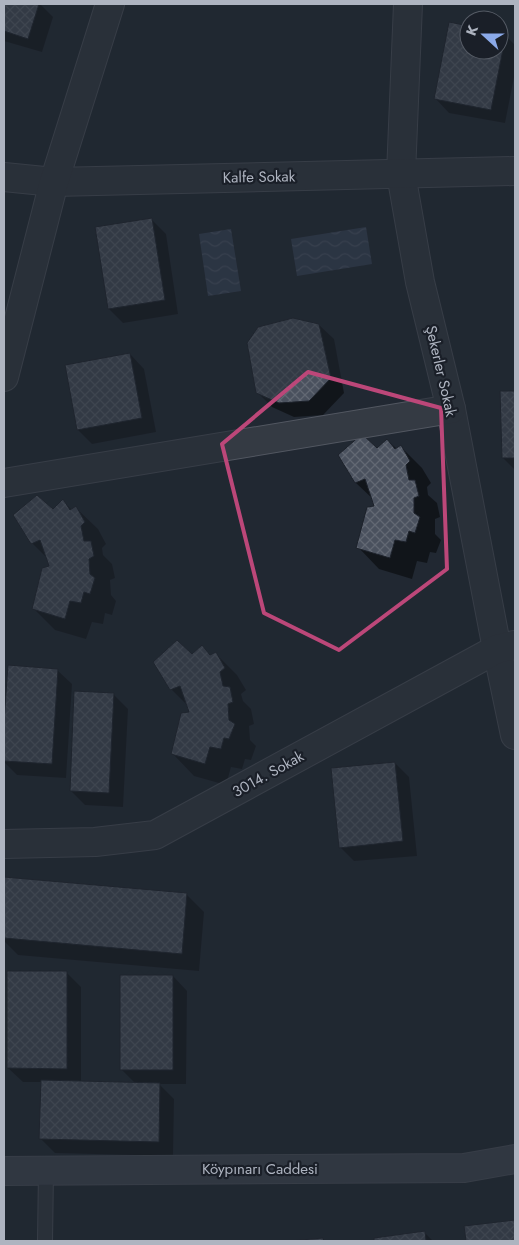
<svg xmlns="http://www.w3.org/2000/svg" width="519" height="1245" font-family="Jost,sans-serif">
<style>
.water{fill:url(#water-waves)}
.shadow{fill:#0007}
.building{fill:url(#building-cross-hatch);stroke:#1c212a}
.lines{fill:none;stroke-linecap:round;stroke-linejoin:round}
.lane-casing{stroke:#525761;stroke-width:16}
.street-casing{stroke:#525761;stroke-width:30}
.secondary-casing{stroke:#525761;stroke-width:30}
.lane{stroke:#343a43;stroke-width:14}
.street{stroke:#343a43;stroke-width:28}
.secondary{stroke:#434956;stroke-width:28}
.marked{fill:none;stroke:#bc4779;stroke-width:4;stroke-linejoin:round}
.labels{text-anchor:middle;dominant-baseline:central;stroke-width:4.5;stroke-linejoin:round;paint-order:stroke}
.street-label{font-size:15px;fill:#aeb4c0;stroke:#1a1f28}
</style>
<defs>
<pattern id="water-waves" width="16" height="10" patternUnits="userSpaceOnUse" patternTransform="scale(1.25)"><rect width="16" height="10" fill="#39455a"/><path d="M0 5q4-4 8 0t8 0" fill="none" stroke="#535d70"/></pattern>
<pattern id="building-cross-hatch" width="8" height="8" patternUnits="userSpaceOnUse" patternTransform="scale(1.25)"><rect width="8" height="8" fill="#4a515e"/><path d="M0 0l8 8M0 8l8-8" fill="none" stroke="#626873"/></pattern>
</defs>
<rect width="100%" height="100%" fill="#212832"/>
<g class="water">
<polygon points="366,227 372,264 297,276 291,239"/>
<polygon points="231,229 241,291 208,296 199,234"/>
</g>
<g class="shadow">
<polygon points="4,4 40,4 53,17 42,52 4,41"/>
<polygon points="469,28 469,50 499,50 499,34 505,35 515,45 515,72 505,123 449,113 435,98"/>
<polygon points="152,220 166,234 178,314 123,323 109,309"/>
<polygon points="319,325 334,339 344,393 323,415 294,417 272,407 257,392"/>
<polygon points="130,354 144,369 156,432 92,444 78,430"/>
<polygon points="502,392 515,392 515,470 503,458"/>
<polygon points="387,440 397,449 401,447 422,468 431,483 427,487 428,495 437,503 440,517 435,519 435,534 441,540 436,553 430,552 427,563 417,561 412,579 379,569 358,547 376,506 374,500 356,483 340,455 377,449"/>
<polygon points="63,501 72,510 76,508 98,529 106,544 102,548 103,555 112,564 115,578 110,580 111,595 116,601 112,615 105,613 103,624 92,622 86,639 55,630 33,608 51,567 49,560 32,543 53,510"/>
<polygon points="202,647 211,656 215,653 237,675 246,690 241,694 243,701 251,709 254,724 249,726 250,740 256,746 251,760 245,759 242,769 231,767 226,785 194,776 173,754 190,713 188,706 171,689 192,656"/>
<polygon points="9,667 57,670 72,684 66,778 17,775 4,762"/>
<polygon points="113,694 128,709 123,807 85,805 71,791"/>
<polygon points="395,763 409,777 417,856 354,861 340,847"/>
<polygon points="5,878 186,894 204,912 199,971 18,955 4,941"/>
<polygon points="66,972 81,987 81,1082 136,1084 121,1069 173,976 187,991 186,1084 159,1084 174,1099 173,1156 55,1153 40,1138 42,1082 23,1082 8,1068"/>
<polygon points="514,1221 515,1241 467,1241 465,1227"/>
<polygon points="424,1232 433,1241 375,1241 375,1240"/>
</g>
<g class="building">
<polygon points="4,4 39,4 28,39 4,31"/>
<polygon points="449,22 469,26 469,50 499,50 499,32 506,34 491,110 434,99"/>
<polygon points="152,218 165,300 108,309 95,227"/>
<polygon points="293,318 319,324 331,378 309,401 279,403 256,393 247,343 258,327"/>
<polygon points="130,353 142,418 77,430 65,365"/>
<polygon points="500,391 515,391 515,458 502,458"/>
<polygon points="362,434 377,448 387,439 395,449 401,445 410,461 406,465 409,480 415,480 419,496 414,498 414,513 420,517 415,533 409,531 406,542 395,540 390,558 356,548 367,507 374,506 365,479 355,483 338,455"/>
<polygon points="37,495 53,509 63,499 70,510 76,506 85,522 81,526 84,541 91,541 94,556 89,559 90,574 95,578 90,594 84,592 81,603 70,601 65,619 32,609 42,568 49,566 40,540 31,544 13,515"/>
<polygon points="177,640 192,654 202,645 210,655 216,652 225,668 220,672 223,686 230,687 233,702 228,704 229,720 235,724 229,739 224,738 221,749 210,747 205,764 171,754 181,713 189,712 180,686 170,690 153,662"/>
<polygon points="8,665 58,669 52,764 4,761 4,721"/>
<polygon points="74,691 114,693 109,793 70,791"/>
<polygon points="395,762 403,841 339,848 331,768"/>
<polygon points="4,877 187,893 182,954 4,938"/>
<polygon points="7,971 67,971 67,1069 7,1068"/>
<rect x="120" y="975" width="53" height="95"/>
<polygon points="41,1080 160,1083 159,1142 39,1139"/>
<polygon points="515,1220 515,1241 466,1241 464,1226"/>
<polygon points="425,1231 426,1241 374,1241 374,1238"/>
<polygon points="323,1238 324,1241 290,1241"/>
</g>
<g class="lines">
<g class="lane-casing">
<polyline id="lane" points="45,1241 46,1171"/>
</g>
<g class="street-casing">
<g id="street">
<polyline points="408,4 401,174 420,282 451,409 497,649 515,735"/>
<polyline points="4,177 54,182 515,171"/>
<polyline points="4,377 54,182 110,4"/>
<polyline points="4,483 451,409"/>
<polyline points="4,844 95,842 155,835 497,649 514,645"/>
</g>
</g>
<g class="secondary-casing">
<polyline id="secondary" points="4,1171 464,1168 515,1159"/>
</g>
<use href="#lane" class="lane"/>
<use href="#street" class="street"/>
<use href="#secondary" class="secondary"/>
</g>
<path d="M0 0H519V1245H0ZM 308,372 L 441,408 L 447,569 L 339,650 L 264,613 L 222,444 Z" fill="#212832" fill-opacity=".55" fill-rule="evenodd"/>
<path class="marked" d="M 308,372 L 441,408 L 447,569 L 339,650 L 264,613 L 222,444 Z"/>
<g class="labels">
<g class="street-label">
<text transform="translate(259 177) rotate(-1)">Kalfe Sokak</text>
<text transform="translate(441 371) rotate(77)">Şekerler Sokak</text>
<text transform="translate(268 774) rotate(-29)">3014. Sokak</text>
<text x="260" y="1169">Köypınarı Caddesi</text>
</g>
</g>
<rect width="519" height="1245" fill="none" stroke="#aeb4c0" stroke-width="10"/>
<g transform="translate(484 35) rotate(291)"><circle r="24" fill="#1a1f28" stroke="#555b65"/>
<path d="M0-4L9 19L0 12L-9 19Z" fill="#8baae9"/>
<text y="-8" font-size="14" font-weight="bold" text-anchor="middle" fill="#aeb4c0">K</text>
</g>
</svg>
